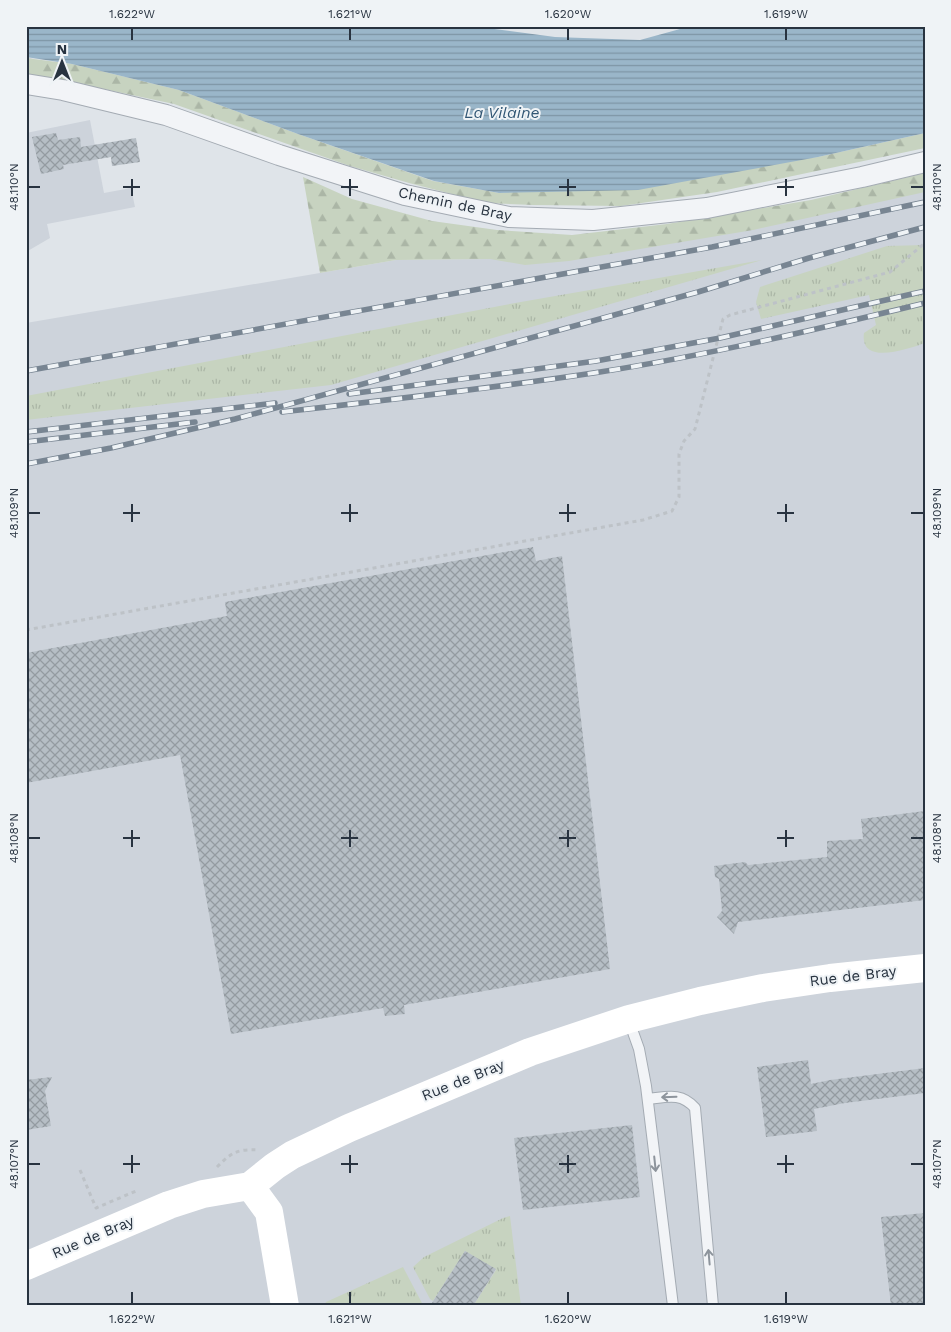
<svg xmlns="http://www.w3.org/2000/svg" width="951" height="1332" font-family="'Work Sans',sans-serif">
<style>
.built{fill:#cdd3db}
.grass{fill:url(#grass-tufts)}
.forest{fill:url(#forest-firs)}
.water{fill:url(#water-rules)}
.building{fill:url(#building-cross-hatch)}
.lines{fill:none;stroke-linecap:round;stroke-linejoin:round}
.lane-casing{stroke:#a4abb3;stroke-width:12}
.street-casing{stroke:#a4abb3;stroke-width:22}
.path{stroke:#bdc2c7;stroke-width:3;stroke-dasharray:4 4;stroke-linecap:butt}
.lane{stroke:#f2f4f7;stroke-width:10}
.street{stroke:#f2f4f7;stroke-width:20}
.secondary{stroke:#fff;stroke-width:28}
.rail-casing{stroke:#788592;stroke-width:5.5}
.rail{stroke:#eff3f6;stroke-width:4;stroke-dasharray:11;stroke-linecap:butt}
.oneway{stroke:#8d949c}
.ticks{fill:none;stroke:#283340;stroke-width:2}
.labels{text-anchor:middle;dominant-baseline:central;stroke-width:4;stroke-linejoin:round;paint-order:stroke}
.street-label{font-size:15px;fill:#283340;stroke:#eff3f6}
.water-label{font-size:16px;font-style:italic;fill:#315674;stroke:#eff3f6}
.neatline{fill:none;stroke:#283340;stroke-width:2}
.ticks-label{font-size:12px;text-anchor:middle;fill:#283340}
</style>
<defs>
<pattern id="grass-tufts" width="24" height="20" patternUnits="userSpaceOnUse" patternTransform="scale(1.25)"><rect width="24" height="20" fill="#c7d3c0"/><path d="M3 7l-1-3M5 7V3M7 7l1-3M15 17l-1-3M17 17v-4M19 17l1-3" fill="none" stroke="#abb6a6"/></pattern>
<pattern id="forest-firs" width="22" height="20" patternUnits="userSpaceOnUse" patternTransform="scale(1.25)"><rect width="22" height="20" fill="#c7d3c0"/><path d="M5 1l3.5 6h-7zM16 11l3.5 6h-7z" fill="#abb6a6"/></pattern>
<pattern id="water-rules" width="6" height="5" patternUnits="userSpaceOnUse" patternTransform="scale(1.25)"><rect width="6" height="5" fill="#9ab6c9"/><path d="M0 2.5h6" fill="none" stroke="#7e95a5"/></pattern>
<pattern id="building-cross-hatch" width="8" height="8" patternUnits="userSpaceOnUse" patternTransform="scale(1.25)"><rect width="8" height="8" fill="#b6bec5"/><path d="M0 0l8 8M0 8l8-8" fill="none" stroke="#949ba1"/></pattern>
</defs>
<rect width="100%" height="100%" fill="#dfe4e9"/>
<g class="built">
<polygon points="90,120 104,193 131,188 135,207 47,224 50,238 26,252 26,133"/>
<polygon points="925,183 925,1306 26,1306 26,323 396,260 489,259 570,242"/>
</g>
<g class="grass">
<path d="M 925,245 L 925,343 C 908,349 859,366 864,333 L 876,325 L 869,295 L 761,319 L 756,302 L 760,287 L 887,246 Z"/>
<polygon points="762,260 331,385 26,420 26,396 515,303"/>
<polygon points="510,1216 521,1306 473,1306 496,1270 465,1251 433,1301 430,1299 413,1267 424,1257 503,1218"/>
<polygon points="403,1267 422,1303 420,1306 324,1306 326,1302"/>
</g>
<g class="forest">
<polygon points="26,58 72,64 179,90 298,134 433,181 499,193 818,157 925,133 925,148 717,192 621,206 533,205 487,203 409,183 350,166 174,104 71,82 26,74"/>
<polygon points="925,173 925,192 753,230 569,261 525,265 490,259 396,260 320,273 303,177 352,199 432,221 497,230 572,235 667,224 811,200"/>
</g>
<polygon class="water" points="26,26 471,26 555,37 640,40 691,26 925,26 925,133 818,157 638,190 499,193 434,181 298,134 179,90 72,64 26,57"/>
<g class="building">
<polygon points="56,133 58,140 80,137 81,147 136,138 140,162 112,166 111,157 63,165 64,169 41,174 32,137"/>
<polygon points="533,547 536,561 562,556 610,969 404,1005 405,1014 385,1016 383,1008 231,1034 180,755 26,783 26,653 227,616 225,602"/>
<polygon points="925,811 925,900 738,922 734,934 717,917 722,911 719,879 715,877 714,866 745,862 748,865 827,857 827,841 863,839 861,819"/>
<polygon points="808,1060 811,1084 830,1080 925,1068 925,1093 845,1103 814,1109 817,1131 766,1137 757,1067"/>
<polygon points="52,1077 45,1091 51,1126 26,1130 26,1080"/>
<polygon points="632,1125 640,1197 523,1210 514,1138"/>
<polygon points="925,1213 925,1306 891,1306 881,1217"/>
<polygon points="465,1251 496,1269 473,1306 430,1306"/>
</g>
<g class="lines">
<g class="lane-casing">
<g id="lane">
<polyline points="629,1021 639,1049 646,1086 673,1306"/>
<path d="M 648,1099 C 667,1097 681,1092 695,1108 L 713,1306"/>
</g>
</g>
<g class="street-casing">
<polyline id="street" points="26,84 63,90 166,115 279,155 405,195 509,217 593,220 707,208 862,177 925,162"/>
</g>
<g class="path">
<polyline points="26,630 643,520 672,511 679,497 679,454 684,441 695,429 723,319 730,315 890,272 925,243"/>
<path d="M 217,1167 C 232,1152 237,1149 259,1150"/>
<polyline points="80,1170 96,1208 136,1191"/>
</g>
<use href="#lane" class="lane"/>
<use href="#street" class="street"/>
<g class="secondary">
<polyline points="250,1186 269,1212 285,1306"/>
<polyline points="26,1266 169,1205 203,1194 250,1186 275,1166 292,1155 349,1128 530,1052 629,1019 700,1001 763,988 830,978 925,968"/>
</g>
<g class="rail-casing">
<g id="rail">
<polyline points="26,371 712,247 925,202"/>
<polyline points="349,394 596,361 720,338 925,291"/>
<path d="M 282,412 C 388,400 495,388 600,372 C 709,355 818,329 925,303"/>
<polyline points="26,432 275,403"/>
<polyline points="26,442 195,422"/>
<polyline points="26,464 111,448 235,419 698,292 809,258 925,227"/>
</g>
</g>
<use href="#rail" class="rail"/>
</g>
<defs><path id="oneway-shaft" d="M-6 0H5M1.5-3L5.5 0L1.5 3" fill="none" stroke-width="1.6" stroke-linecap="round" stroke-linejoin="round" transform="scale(1.25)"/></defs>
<g class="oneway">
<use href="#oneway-shaft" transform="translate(669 1097) rotate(178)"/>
<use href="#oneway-shaft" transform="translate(655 1164) rotate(84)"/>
<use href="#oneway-shaft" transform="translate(709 1257) rotate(-95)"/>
</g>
<path class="ticks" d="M 132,28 L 132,40M 350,28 L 350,40M 568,28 L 568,40M 786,28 L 786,40M 132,179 L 132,196M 350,179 L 350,196M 568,179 L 568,196M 786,179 L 786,196M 28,187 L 40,187M 123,187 L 140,187M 341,187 L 358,187M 559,187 L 576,187M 777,187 L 794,187M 911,187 L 924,187M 132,504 L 132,522M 350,504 L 350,522M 568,504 L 568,522M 786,504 L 786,522M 28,513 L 40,513M 123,513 L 140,513M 341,513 L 358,513M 559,513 L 576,513M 777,513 L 794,513M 911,513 L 924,513M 132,830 L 132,847M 350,830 L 350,847M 568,830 L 568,847M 786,830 L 786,847M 28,838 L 40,838M 123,838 L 140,838M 341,838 L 358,838M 559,838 L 576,838M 777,838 L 794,838M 911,838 L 924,838M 132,1155 L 132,1173M 350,1155 L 350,1173M 568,1155 L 568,1173M 786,1155 L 786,1173M 28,1164 L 40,1164M 123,1164 L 140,1164M 341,1164 L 358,1164M 559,1164 L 576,1164M 777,1164 L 794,1164M 911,1164 L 924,1164M 132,1292 L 132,1304M 350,1292 L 350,1304M 568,1292 L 568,1304M 786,1292 L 786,1304"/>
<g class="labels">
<g class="street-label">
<text transform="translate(455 204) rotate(12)">Chemin de Bray</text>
<text transform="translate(853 976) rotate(-7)">Rue de Bray</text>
<text transform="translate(463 1080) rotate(-22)">Rue de Bray</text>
<text transform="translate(93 1237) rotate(-23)">Rue de Bray</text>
</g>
<g class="water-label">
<text x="502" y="112">La Vilaine</text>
</g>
</g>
<rect width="951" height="1332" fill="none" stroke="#eff3f6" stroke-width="55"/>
<g transform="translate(62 62)" stroke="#eff3f6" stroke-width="4" paint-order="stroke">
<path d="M0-4L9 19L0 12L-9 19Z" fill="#283340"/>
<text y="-8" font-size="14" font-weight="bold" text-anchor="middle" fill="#283340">N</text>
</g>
<rect x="28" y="28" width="896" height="1276" class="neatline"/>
<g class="ticks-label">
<text x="132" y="18">1.622°W</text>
<text x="350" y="18">1.621°W</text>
<text x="568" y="18">1.620°W</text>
<text x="786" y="18">1.619°W</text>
<text transform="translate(14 187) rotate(-90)" y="4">48.110°N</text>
<text transform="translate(937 187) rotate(-90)" y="4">48.110°N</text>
<text transform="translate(14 513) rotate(-90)" y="4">48.109°N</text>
<text transform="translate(937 513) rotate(-90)" y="4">48.109°N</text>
<text transform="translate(14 838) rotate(-90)" y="4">48.108°N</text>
<text transform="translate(937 838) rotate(-90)" y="4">48.108°N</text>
<text transform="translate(14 1164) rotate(-90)" y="4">48.107°N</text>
<text transform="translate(937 1164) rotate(-90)" y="4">48.107°N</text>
<text x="132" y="1323">1.622°W</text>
<text x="350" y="1323">1.621°W</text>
<text x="568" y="1323">1.620°W</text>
<text x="786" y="1323">1.619°W</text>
</g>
</svg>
